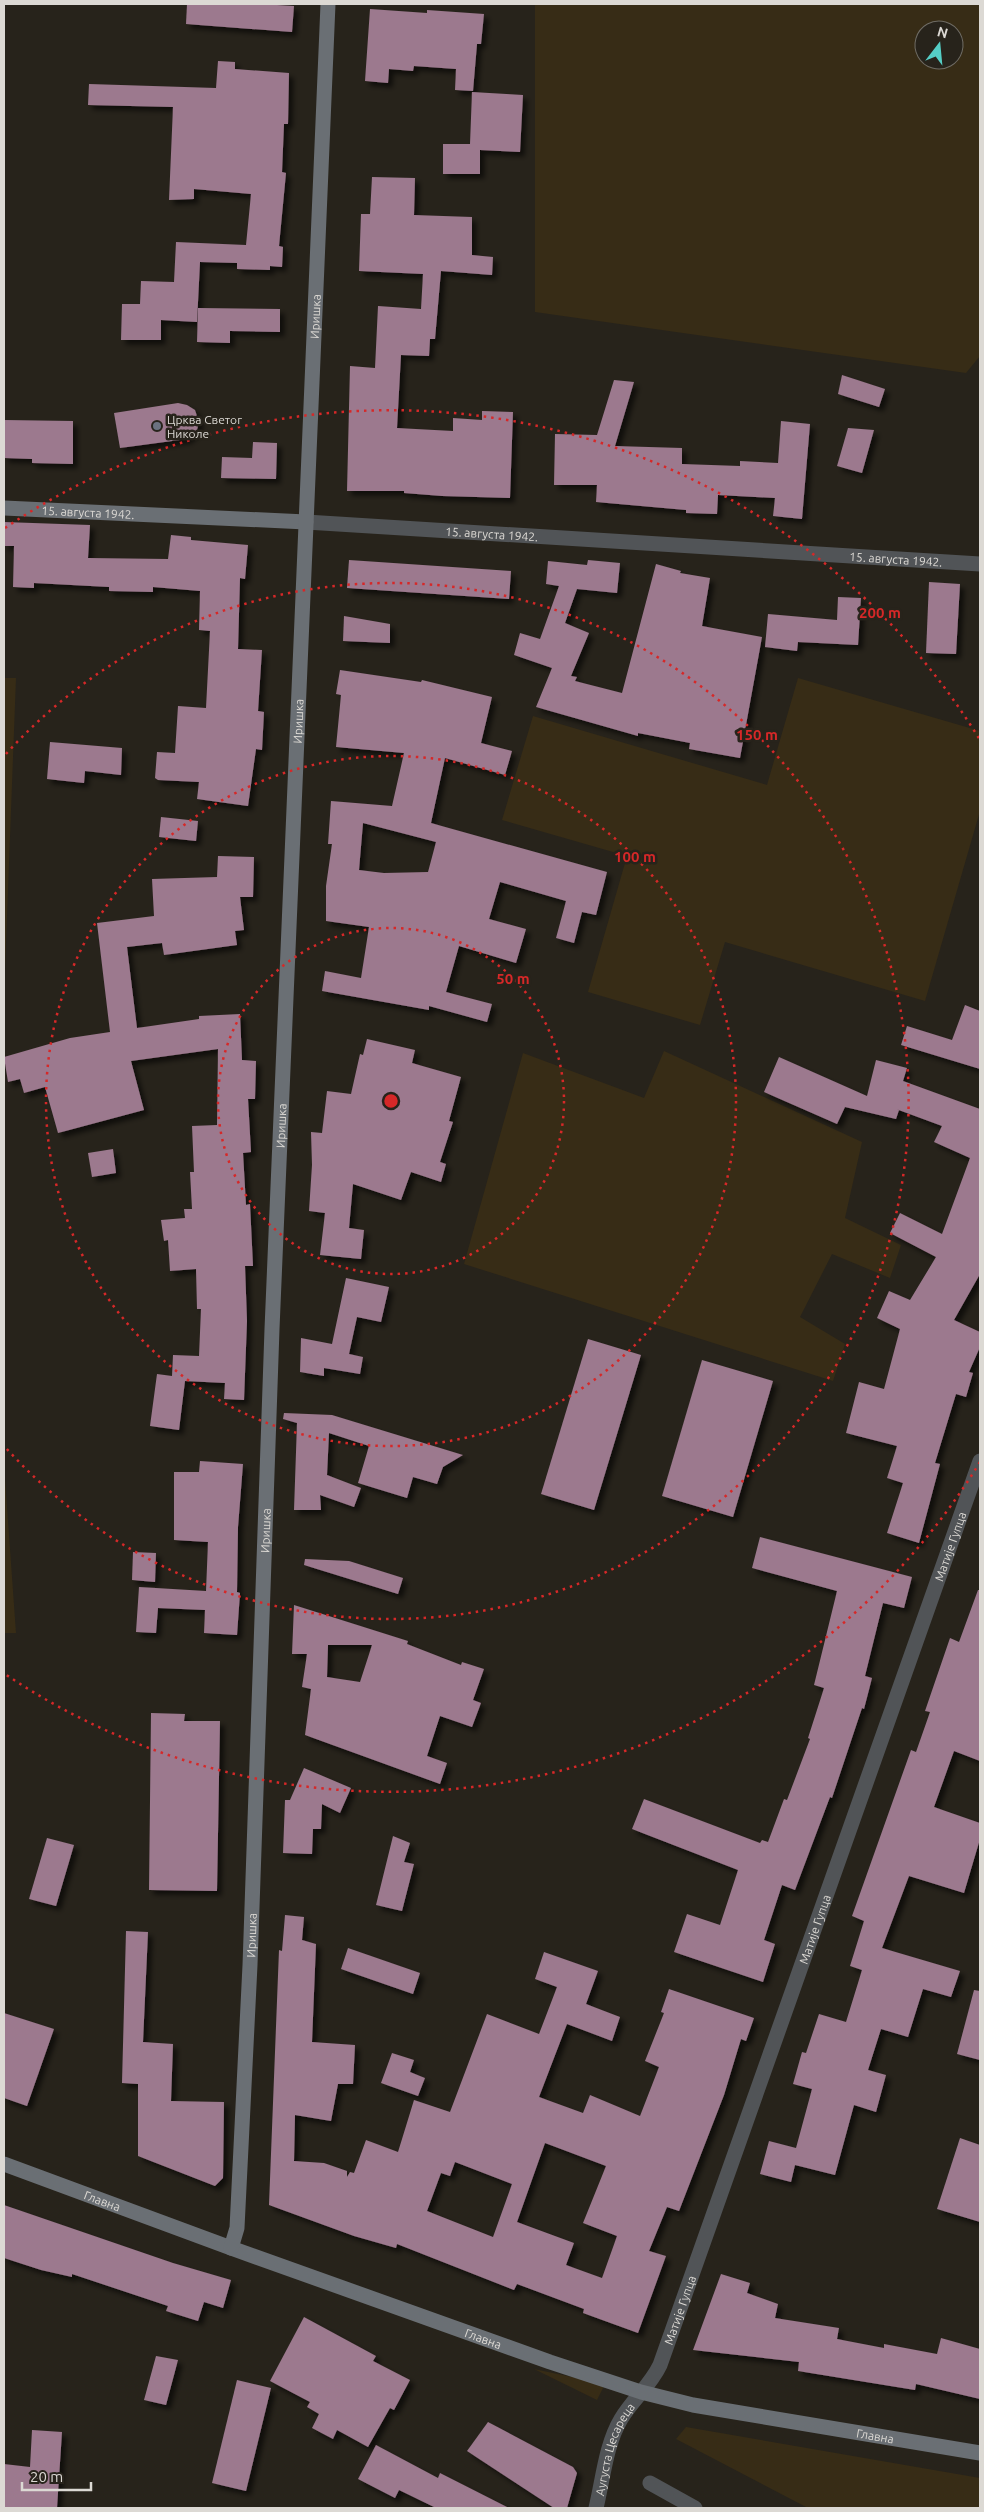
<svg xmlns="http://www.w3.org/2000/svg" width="984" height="2512" font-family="Ubuntu,sans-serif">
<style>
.green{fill:#372c16;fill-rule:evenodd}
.building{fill:#9c798e;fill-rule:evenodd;filter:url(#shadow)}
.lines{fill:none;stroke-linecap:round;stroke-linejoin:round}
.street{stroke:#515457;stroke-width:15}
.secondary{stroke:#6a6f74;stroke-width:15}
.ring{fill:none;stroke:#d62828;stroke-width:2.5;stroke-dasharray:2.5 5}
.worship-dot{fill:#6b7280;stroke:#27231b;stroke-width:2}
.labels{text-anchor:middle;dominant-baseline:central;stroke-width:5;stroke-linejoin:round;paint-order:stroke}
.street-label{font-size:12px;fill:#dcd9d4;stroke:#27231b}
.poi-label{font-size:12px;fill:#dcd9d4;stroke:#27231b;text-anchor:start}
.centre{fill:#d62828;stroke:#27231b;stroke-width:2.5}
.ring-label{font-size:15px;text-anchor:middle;font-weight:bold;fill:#d62828;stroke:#27231b;stroke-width:5;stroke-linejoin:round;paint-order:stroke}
</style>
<defs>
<filter id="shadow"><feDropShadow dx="4.5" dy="4.5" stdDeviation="2.5" flood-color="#0009"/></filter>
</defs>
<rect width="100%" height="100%" fill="#27231b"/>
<g class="green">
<path d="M 535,4 L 980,4 L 980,356 L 966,373 L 535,312 ZM 924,30 L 954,30 L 954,60 L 924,60 Z"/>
<polygon points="4,678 16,678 4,996"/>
<polygon points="798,678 980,731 980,811 925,1001 725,942 700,1025 588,992 627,856 502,820 533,716 767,785"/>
<polygon points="664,1051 862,1142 845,1218 901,1245 890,1278 832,1254 800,1317 845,1344 833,1381 464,1264 523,1053 644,1098"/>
<polygon points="4,1465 16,1633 4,1633"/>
<polygon points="534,2369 605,2384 597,2400"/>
<polygon points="686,2427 980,2478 980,2508 808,2508 676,2439"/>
</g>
<g class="building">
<polygon points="187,4 260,4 294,6 292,32 186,24"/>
<polygon points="370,9 427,13 427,10 484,14 481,44 477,44 473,91 455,90 456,69 414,66 413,71 389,69 388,83 365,81"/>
<polygon points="218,61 235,62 235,69 289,73 288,124 284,124 282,172 286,173 279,246 283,247 282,267 270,266 270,270 237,269 237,263 200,262 197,322 161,320 161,340 121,340 122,304 140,304 141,281 174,282 176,242 246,245 251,194 194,189 194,199 169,200 173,107 88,105 89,84 216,88"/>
<polygon points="472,92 523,95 520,152 480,150 480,174 443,174 443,144 470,144"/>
<polygon points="372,177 415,178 414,215 472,217 472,255 493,257 492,275 441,271 435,339 430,339 429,356 401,355 397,428 453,431 453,418 482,420 482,411 513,412 510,498 442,496 404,493 404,491 347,491 350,366 375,368 378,306 421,309 423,274 359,271 361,214 370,214"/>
<polygon points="198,308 280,309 280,332 230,331 230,343 197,342"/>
<polygon points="842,375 885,389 879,407 838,394"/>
<polygon points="614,380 634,382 615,446 682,448 682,464 740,466 740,461 778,463 781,421 810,424 802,519 773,516 775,498 718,495 717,514 686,513 686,510 596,502 597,485 554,485 555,434 597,435"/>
<polygon points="178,403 187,405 195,410 199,422 197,430 187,439 120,448 114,413"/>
<polygon points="4,420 73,421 73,464 32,463 32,459 4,458"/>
<polygon points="848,428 874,430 862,473 837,466"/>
<polygon points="253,442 277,443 276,479 221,478 222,457 252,458"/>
<polygon points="4,522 90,525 88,558 168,559 171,535 191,537 191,540 248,545 245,579 240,578 238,649 262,650 258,711 264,712 262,750 256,749 248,806 197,799 199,782 158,780 155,778 157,752 175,753 178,706 206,708 210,631 199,630 200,591 153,587 153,592 109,591 109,587 34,583 34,588 13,587 14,546 4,546"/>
<polygon points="349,560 511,571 509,599 347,588"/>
<polygon points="588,560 620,563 617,593 577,589 565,623 589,633 571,676 577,677 575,681 622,693 656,564 681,571 680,573 710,578 702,626 762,637 740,758 689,749 690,743 638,733 638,736 536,707 552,668 514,655 520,633 540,639 559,586 546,584 548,561 587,565"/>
<polygon points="929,582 960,584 956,654 926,653"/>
<polygon points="838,597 861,598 858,645 798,642 797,651 765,647 768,614 837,620"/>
<polygon points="344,616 390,624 390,643 343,641"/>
<path d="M 340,670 L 421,682 L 422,680 L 492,697 L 481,743 L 512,751 L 505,775 L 445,758 L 431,823 L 607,872 L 596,915 L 582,912 L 574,943 L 556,938 L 566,901 L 500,882 L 489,919 L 526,929 L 516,963 L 459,946 L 446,992 L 492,1004 L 487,1022 L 429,1006 L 429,1010 L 322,991 L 325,971 L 361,978 L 369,927 L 326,921 L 326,886 L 332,844 L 328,844 L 331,801 L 392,806 L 404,753 L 336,747 L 341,695 L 336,694 ZM 363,823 L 436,842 L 428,872 L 384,873 L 359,870 Z"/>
<polygon points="50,742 122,748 121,775 85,771 84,783 47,779"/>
<polygon points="161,817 198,821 196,841 159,837"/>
<polygon points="218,856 254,857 253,897 240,897 244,930 235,931 237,945 164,955 162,943 127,947 137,1028 199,1019 199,1016 240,1014 242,1060 256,1061 255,1099 248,1099 251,1152 243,1153 246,1205 250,1204 253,1266 245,1266 247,1321 244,1400 224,1399 225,1383 185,1381 179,1430 150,1426 157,1374 172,1376 173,1355 199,1356 201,1309 197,1309 196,1269 170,1271 168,1240 164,1241 161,1220 185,1218 184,1209 192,1209 190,1172 194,1172 192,1126 217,1125 218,1049 131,1061 144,1110 58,1133 45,1087 24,1093 20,1079 8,1082 4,1057 70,1038 110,1032 97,923 154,916 152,879 217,877"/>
<polygon points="965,1005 980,1011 980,1069 901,1045 907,1026 952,1040"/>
<polygon points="367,1039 415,1050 412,1063 461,1077 449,1121 453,1122 440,1162 446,1164 441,1182 411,1172 401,1200 353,1184 349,1228 364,1230 361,1259 320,1255 325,1213 309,1211 312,1165 311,1132 322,1133 327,1091 351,1094 360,1054 363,1055"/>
<polygon points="779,1057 867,1096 876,1060 907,1068 903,1081 980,1109 980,1274 954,1320 980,1332 980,1347 969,1372 973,1373 966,1397 956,1394 935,1463 940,1464 919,1543 887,1533 903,1483 887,1478 897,1446 846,1433 859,1382 884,1389 900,1329 877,1318 889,1291 910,1300 936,1257 890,1233 900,1213 942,1234 970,1158 934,1142 942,1126 896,1109 899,1110 896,1119 845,1107 837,1124 764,1092"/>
<polygon points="113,1149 116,1173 92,1177 88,1153"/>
<polygon points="346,1278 389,1287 381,1322 357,1317 349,1354 363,1357 360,1374 324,1368 324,1376 300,1372 301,1338 332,1344"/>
<polygon points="588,1339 641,1355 594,1510 541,1494"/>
<polygon points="702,1360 773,1381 733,1517 662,1496"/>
<polygon points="284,1413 332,1415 463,1455 443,1467 437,1484 413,1477 407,1498 358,1483 369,1446 329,1433 327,1475 361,1488 354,1507 320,1495 321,1510 294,1510 297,1423 283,1419"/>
<polygon points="200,1461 243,1464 238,1527 237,1592 240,1593 237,1635 204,1633 205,1610 158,1608 156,1633 136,1632 139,1587 206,1591 208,1542 174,1540 174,1472 199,1472"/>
<polygon points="760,1537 912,1577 904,1608 883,1603 865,1676 872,1678 864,1709 862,1708 832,1798 830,1797 795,1890 782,1885 764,1940 775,1944 763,1982 674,1952 687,1914 720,1925 738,1870 632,1829 644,1799 760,1843 762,1840 768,1842 784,1799 787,1800 810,1739 808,1738 824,1688 814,1685 837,1591 752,1568"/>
<polygon points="133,1552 156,1553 155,1582 132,1580"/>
<polygon points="305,1559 349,1561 403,1578 398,1594 304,1565"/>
<polygon points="978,1590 980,1590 980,1761 954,1751 934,1807 980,1823 980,1839 964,1893 909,1876 882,1948 960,1971 951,1997 923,1989 908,2037 881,2029 868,2070 886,2075 876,2112 854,2105 835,2175 795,2165 791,2182 760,2174 769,2141 796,2148 812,2089 793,2084 802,2052 806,2053 819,2014 846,2022 862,1970 850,1966 864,1921 852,1916 911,1750 916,1752 930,1712 925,1711 950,1638 959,1642"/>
<path d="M 294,1605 L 408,1641 L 407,1644 L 461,1665 L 462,1662 L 484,1669 L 473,1700 L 481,1703 L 472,1727 L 440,1716 L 427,1756 L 447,1763 L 440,1784 L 305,1735 L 311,1689 L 302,1687 L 307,1654 L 292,1654 ZM 328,1645 L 372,1645 L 360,1682 L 327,1677 Z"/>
<polygon points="151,1713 185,1714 184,1721 220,1721 217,1891 149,1890"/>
<polygon points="304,1768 351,1788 340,1813 322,1804 321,1829 313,1829 312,1854 283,1853 285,1800 290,1800"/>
<polygon points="393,1836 410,1843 404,1862 414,1864 402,1911 376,1905"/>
<polygon points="47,1838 74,1845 56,1906 29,1899"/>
<path d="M 285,1915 L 304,1917 L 302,1940 L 316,1944 L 312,2042 L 355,2045 L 353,2084 L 338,2084 L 331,2121 L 295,2115 L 294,2161 L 324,2163 L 347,2171 L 347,2177 L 350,2172 L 354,2173 L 366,2140 L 398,2152 L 414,2100 L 450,2112 L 487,2014 L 539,2034 L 557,1987 L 535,1979 L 544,1952 L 598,1971 L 586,2004 L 620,2017 L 612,2041 L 567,2024 L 539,2097 L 583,2113 L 590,2095 L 640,2116 L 659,2067 L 645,2061 L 664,2013 L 661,2012 L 669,1989 L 754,2018 L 746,2041 L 741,2039 L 724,2095 L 679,2211 L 667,2207 L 649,2251 L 666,2256 L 638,2333 L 583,2313 L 584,2309 L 517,2284 L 514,2290 L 397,2244 L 396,2248 L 354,2236 L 269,2205 L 279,1950 L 282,1951 ZM 545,2143 L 606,2166 L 583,2223 L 617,2236 L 602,2278 L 566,2265 L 574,2243 L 517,2222 ZM 455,2162 L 512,2184 L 493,2237 L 427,2211 L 441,2173 L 450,2176 Z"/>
<polygon points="126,1931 148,1932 143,2042 173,2044 171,2101 224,2102 223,2178 215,2186 138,2156 138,2084 122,2083"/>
<polygon points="348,1948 420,1973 413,1994 341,1969"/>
<polygon points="974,1990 980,1991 980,2060 957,2054"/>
<polygon points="4,2013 54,2029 27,2106 4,2098"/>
<polygon points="392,2053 414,2060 410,2072 425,2078 418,2096 381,2083"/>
<polygon points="960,2138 980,2145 980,2222 937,2209"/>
<polygon points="4,2205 173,2263 231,2280 223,2308 204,2302 198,2321 166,2311 168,2306 72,2274 72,2277 41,2270 4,2258"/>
<polygon points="721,2274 750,2283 747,2293 778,2304 775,2318 839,2328 837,2339 884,2348 884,2344 937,2354 941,2338 980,2349 980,2399 916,2384 915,2390 798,2371 799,2362 693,2350"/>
<polygon points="304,2317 376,2356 373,2361 410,2380 394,2410 390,2408 368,2447 337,2430 333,2439 312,2428 319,2414 307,2407 310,2402 270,2381"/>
<polygon points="156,2356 178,2360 166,2405 144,2400"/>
<polygon points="237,2380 271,2388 246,2491 212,2483"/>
<polygon points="488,2422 573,2467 577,2473 567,2508 554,2508 467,2451"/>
<polygon points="32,2430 62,2432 57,2508 4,2508 4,2464 30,2467"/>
<polygon points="376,2445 438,2478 440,2473 509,2508 436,2508 399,2490 395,2498 358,2479"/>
</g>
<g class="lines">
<g class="street">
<path id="s1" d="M 306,522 L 980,564"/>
<polyline points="650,2483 695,2508"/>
<path id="s2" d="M 596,2508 C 603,2479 606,2444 621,2419 C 633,2399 650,2386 660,2365 L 980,1461"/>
</g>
<g class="secondary">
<path id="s3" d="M 4,508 L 306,522"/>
<path id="s4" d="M 4,2164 L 231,2248 L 550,2362 L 641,2392 L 693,2405 L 980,2453"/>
<path id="s5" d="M 231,2248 L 237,2228 L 250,1965 L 272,1329 L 328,4"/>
</g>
</g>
<g class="ring">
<circle cx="391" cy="1101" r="173"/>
<circle cx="391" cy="1101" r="345"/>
<path d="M6 754A518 518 0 1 1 6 1448"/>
<path d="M980 1462A691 691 0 0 1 5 1674M5 528A691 691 0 0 1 980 740"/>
</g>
<circle class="worship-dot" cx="157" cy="426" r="5"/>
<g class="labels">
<g class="street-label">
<text stroke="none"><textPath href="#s5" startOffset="1934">Иришка</textPath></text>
<text stroke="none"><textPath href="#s3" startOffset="84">15. августа 1942.</textPath></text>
<text stroke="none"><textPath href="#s1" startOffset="186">15. августа 1942.</textPath></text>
<text stroke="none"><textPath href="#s1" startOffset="591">15. августа 1942.</textPath></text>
<text stroke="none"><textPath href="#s5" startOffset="1529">Иришка</textPath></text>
<text stroke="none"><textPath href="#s5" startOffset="1124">Иришка</textPath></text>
<text stroke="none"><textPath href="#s5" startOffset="719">Иришка</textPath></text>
<text stroke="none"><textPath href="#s2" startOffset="1028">Матије Гупца</textPath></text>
<text stroke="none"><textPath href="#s2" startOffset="622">Матије Гупца</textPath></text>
<text stroke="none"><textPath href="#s5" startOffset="314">Иришка</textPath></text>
<text stroke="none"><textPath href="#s4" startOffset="105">Главна</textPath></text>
<text stroke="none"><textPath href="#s2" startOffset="218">Матије Гупца</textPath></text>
<text stroke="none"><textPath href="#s4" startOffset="510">Главна</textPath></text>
<text stroke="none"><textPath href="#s4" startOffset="915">Главна</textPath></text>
<text stroke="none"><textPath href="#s2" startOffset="62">Аугуста Цесареца</textPath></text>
</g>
<g class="poi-label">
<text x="167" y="419">Црква Светог<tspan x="167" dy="14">Николе</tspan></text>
</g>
</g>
<circle cx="391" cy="1101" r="8" class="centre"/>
<g class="ring-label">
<text x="880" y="618">200 m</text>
<text x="757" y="740">150 m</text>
<text x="635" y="862">100 m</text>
<text x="513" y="984">50 m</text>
</g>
<rect width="984" height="2512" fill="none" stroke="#dcd9d4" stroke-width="10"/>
<g transform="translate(939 45) rotate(16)"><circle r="24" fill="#27231b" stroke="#6f6c65"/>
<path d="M0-4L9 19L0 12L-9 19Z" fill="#55cec6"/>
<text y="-8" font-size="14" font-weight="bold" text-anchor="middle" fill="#dcd9d4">N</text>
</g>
<path d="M22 2482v8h69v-8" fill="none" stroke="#dcd9d4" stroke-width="2.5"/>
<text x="30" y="2482" font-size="15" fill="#dcd9d4" stroke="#27231b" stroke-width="4" paint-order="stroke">20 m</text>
</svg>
